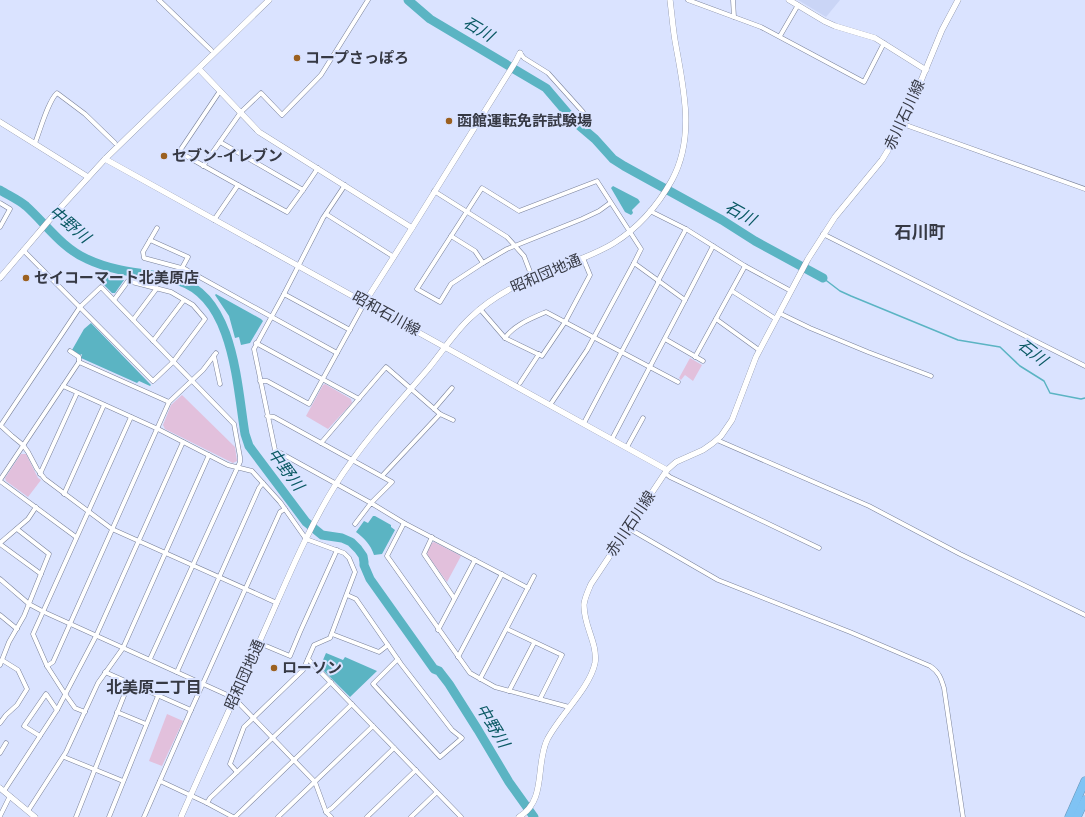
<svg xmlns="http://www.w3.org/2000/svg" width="1085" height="817" font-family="'Sofia Sans Condensed','Noto Sans JP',sans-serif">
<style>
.built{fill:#cad5f6}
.green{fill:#e2c0dc}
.water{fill:#5bb4c3}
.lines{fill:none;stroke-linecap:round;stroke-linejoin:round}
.stream{stroke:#5bb4c3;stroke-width:1.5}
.river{stroke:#5bb4c3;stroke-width:9}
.minor-casing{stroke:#7a829a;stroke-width:5}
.tertiary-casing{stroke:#7a829a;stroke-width:6}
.motorway-casing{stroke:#6593b6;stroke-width:9}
.minor{stroke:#fff;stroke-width:4}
.tertiary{stroke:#fff;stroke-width:5.5}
.motorway{stroke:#7fc3f4;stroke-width:8}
.poi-dot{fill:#9b6020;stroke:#dae3ff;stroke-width:1.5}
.labels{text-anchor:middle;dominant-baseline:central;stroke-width:4;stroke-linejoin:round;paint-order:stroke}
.poi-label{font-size:15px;font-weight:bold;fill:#363944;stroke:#dae3ff;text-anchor:start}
.street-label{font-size:15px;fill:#363944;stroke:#dae3ff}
.water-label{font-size:16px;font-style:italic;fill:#0a5964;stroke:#dae3ff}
.neighbourhood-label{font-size:16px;font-weight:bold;fill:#363944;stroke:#dae3ff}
.quarter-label{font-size:17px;font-weight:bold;fill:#363944;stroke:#dae3ff}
</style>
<rect width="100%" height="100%" fill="#dae3ff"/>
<polygon class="built" points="798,0 840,0 826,17"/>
<g class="green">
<polygon points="690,358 702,365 693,381 685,375 681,380 679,378"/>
<polygon points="325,384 351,399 352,403 328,429 306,416 323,385"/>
<polygon points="182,395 235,447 237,461 233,463 165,429 163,425 171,405"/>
<polygon points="21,454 26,454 38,478 41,480 28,497 6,481 5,478"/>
<polygon points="434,542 461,556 447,582 428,556 427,552 432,543"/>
<polygon points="167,714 183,721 162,766 149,761"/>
</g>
<g class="water">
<polygon points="613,186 638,199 640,202 632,210 633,213 631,215 625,212 611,188"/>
<polygon points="98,272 103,275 114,276 114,279 124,280 115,293 112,293 94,275"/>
<polygon points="216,294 261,319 263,321 250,343 241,345 239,337 235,338 229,316 215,295"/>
<polygon points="91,323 151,385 150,386 139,381 137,383 81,358 82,354 80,355 72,350 84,329"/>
<path d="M 373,516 L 375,516 L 391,525 L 391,527 L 395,530 L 382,554 L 374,555 C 371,545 364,538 356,532 L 364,521 L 368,523 Z"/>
<polygon points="326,653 343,660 345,657 377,671 350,697 320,667"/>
</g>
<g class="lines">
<polyline class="stream" points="823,278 840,291 851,296 958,340 1000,347 1020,366 1044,381 1050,393 1081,399 1085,398"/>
<g class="river">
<polyline points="408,0 430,19 546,88 575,122 595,139 613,159 624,166 722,220 755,241 823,278"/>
<path d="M 0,190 C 8,195 19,200 26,206 C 46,224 62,248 87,259 C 108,269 130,272 152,275 C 161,277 170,278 179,281 C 234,298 237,386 245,434 L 249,446 L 306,522 L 322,535 L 342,538 L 351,542 L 358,549 L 363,556 L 364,562 L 364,565 L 370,579 L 434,669 L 439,671 L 449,684 L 478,730 L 509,782 L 534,817"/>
</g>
<g class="minor-casing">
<g id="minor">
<polyline points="159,0 211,50"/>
<polyline points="688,0 761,27 864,82 884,43"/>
<polyline points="733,0 734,17"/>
<polyline points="780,36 798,5"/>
<polyline points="520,53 524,58 548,73 583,112"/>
<polyline points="903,124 1085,189"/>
<polyline points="220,142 303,190 318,168"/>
<path d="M 35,143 C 40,131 48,101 57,93 L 85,114 L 115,143"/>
<polyline points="203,166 241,112 261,93 282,115 321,75 368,0"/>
<polyline points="238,185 287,212 303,190"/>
<polyline points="434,191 507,237 524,256 532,277"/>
<polyline points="0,203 10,209 0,227"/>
<polyline points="610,203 599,211 582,219 507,249 483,263 451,284 440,302 417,289 482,188 519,211 597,181 641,249 634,263"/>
<polyline points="650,211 686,229 745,266 791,291"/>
<polyline points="326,214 394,257"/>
<polyline points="214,220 238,185 179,152 220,91"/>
<polyline points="157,228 143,252 144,258 185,269 337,353"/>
<polyline points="823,234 1085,366"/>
<polyline points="451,236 475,251 483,263"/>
<polyline points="150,240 188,257 182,268"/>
<polyline points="23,250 153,381 173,362 205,319 193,305 171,292 128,281 114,300"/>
<polyline points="658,281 686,229"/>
<polyline points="732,291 776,319"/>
<polyline points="284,294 350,330"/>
<polyline points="685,300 713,246"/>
<path d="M 480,309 L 505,338 C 514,325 532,318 546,312 L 678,382"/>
<polyline points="779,313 810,328 868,352 931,376"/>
<polyline points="716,319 759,350"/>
<polyline points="133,320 157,288"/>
<polyline points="505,338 542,356 565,322 590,275 583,258"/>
<polyline points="665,339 703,361"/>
<polyline points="153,341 184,300"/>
<polyline points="256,343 359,399"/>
<polyline points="70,351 79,357 79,362"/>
<polyline points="214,356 220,384"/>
<polyline points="695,357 745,266"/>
<polyline points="260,381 267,381 309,404 365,302"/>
<polyline points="520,383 539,354"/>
<polyline points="63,386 158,429 228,465 252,471 280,502 306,539 344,553 349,558 355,572 330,638 314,645 303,670 244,727 230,764 237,772"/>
<polyline points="550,405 587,350 634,263 685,300 612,439"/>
<polyline points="434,409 452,388"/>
<polyline points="267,416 274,417 392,482 371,503 275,450 254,349 284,294 323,218 345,185"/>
<polyline points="584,423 659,281"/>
<polyline points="0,425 12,436 23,445 28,452 37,469 45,479 112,529 277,603"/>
<polyline points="1,425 80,307 101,287 234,424 240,457 240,462 150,659"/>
<polyline points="717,440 869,506 960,554 1085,615"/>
<polyline points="321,443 386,367 440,414 453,420"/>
<polyline points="627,447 643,418"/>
<polyline points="665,473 670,477 819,548"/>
<polyline points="40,474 77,393"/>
<polyline points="382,476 440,414"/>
<polyline points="0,480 79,362 169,402"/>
<polyline points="0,481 76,537"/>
<polyline points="64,494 104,405"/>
<polyline points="404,523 387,556 470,673 495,687 569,707"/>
<polyline points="355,524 371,503 404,523 528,588"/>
<path d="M 628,528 L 718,580 L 850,632 L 930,666 C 939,672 941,678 944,688 L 963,817"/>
<polyline points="432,537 424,554 454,598"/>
<polyline points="0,543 28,519 36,507"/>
<polyline points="0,544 41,574"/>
<polyline points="0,579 29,604 44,612 234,698 315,782 326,812 331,817"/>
<polyline points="347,595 356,599 401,664 452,730 462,738 440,757 373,684 398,659"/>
<polyline points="0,615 17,629"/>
<polyline points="507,629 562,655 540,699"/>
<polyline points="438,630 475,560"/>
<polyline points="332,634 379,652 388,645"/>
<polyline points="259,643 290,656 300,632 337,550"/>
<polyline points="458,657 502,574"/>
<polyline points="308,659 461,817"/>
<polyline points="0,665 9,642 24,616 49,554 17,529"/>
<polyline points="47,666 53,662 169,402 203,370 216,353"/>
<polyline points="105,672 191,710"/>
<polyline points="177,672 259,488 263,483"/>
<polyline points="480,679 534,576"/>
<polyline points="509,691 534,643"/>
<polyline points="85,712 75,708 65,694 47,666 33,634 131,417"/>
<polyline points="117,712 146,724"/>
<polyline points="0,723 6,715 17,705 27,689 18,670 2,660"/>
<polyline points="40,736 24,726 46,694 57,710"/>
<polyline points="0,753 6,743"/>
<polyline points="64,757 123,781"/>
<polyline points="160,781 207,803 233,817"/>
<polyline points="4,791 57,710 96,636 183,442"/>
<polyline points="207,803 210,798 331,682"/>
<polyline points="28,811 66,752 98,683 123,648 209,455"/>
<polyline points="326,812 332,808 394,748"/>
<polyline points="0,816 10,796"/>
<polyline points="76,817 129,683"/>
<polyline points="109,817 158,696"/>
<polyline points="144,817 191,710 280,512 285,509"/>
<polyline points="235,817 352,704"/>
<polyline points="278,817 373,726"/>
<polyline points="367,817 416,770"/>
<polyline points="411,817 436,793"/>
</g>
</g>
<g class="tertiary-casing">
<g id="tertiary">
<polyline points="789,0 824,21 835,26 875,38 926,70"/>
<polyline points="199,69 259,132 412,228"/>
<polyline points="0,122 88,177"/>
<polyline points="105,159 667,470"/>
<polyline points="0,278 52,217 105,159 269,0"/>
<polyline points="365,302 412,228 516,61 520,53"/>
<polyline points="0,788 35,817"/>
<path d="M 181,817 C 208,756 236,696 262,636 C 285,585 306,532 336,484 C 362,443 396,406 428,369 C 442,352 454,333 470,318 C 497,292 528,279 563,266 C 580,259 598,253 614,243 C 638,228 658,205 672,180 C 695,137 684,91 676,46 C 673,31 672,15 670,0"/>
<path d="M 519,817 C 547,800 535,766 547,740 C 559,716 590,688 595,663 C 598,643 583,625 584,604 C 585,597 588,591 591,584 L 667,470 L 676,462 L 703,450 L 713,443 L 721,436 L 732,420 L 756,357 L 808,259 L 835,217 L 882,160 L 901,129 L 942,30 L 958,0"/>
</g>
</g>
<g class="motorway-casing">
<g id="motorway">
<polyline points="1069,817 1085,781"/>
<polyline points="1077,817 1085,800"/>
</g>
</g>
<use href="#minor" class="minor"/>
<use href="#tertiary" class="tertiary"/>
<use href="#motorway" class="motorway"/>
</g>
<g class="poi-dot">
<circle cx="297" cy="58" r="4"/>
<circle cx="449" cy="121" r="4"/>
<circle cx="164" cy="156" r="4"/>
<circle cx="26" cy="278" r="4"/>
<circle cx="274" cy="668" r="4"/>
</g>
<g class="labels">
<g class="poi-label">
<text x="305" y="58">コープさっぽろ</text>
<text x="457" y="121">函館運転免許試験場</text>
<text x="172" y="156">セブン-イレブン</text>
<text x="34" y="278">セイコーマート北美原店</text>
<text x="282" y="668">ローソン</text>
</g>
<g class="street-label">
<text transform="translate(905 115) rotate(-65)">赤川石川線</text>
<text transform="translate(546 274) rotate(-23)">昭和団地通</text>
<text transform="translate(386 314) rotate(29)">昭和石川線</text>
<text transform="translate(631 524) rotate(-56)">赤川石川線</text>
<text transform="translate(245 675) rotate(-66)">昭和団地通</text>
</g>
<g class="water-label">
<text transform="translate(478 30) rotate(31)">石川</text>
<text transform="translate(740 214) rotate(29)">石川</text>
<text transform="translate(69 225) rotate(40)">中野川</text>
<text transform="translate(1032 353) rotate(38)">石川</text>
<text transform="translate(285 470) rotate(53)">中野川</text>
<text transform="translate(492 726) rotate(59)">中野川</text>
</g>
<g class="neighbourhood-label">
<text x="154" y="688">北美原二丁目</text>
</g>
<g class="quarter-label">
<text x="920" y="233">石川町</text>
</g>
</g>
</svg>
